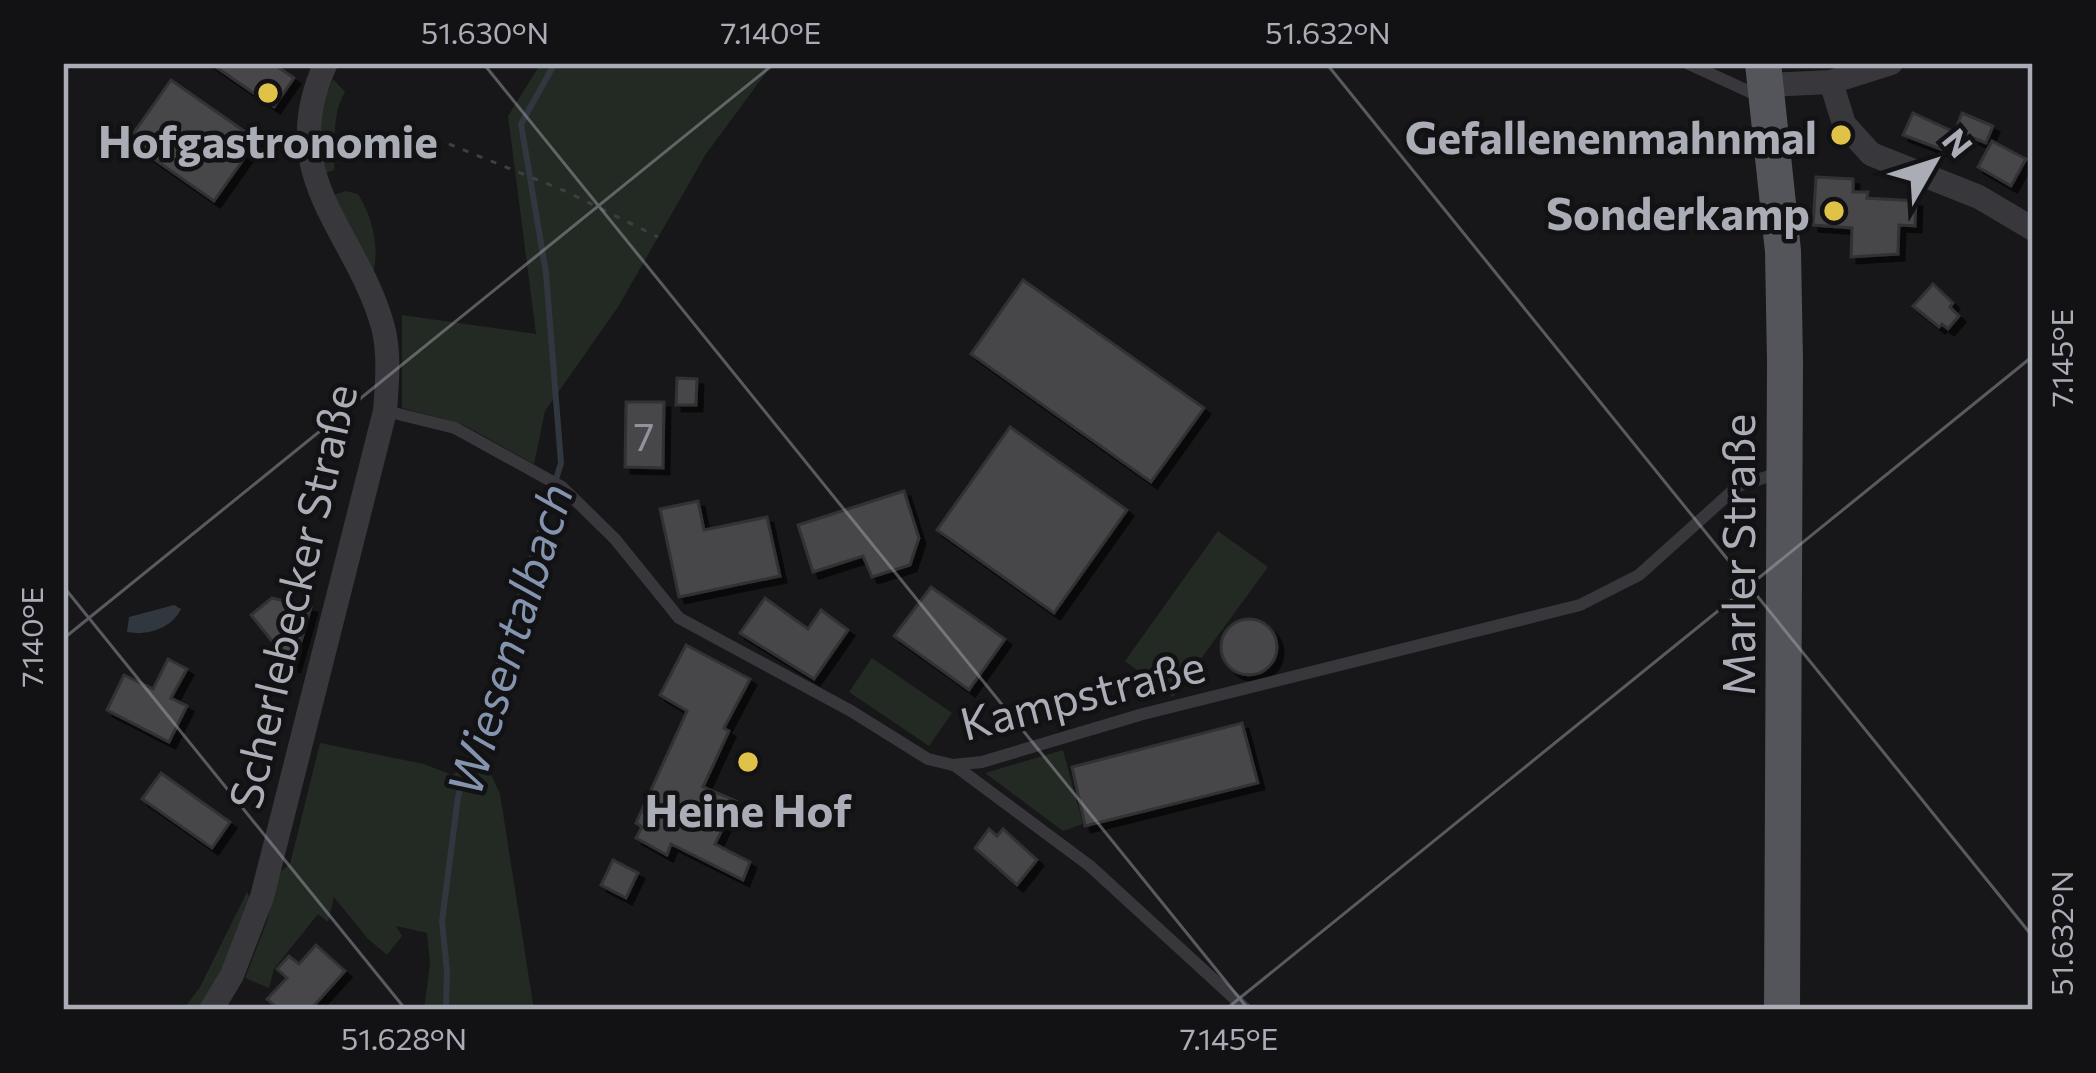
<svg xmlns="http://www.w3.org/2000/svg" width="2096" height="1073" font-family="Commissioner,sans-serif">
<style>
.green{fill:#232a24}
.water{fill:#31373f}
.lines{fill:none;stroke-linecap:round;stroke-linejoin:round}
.stream{stroke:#31373f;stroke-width:6}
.building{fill:#46464a;stroke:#313134;stroke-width:3;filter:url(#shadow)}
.path{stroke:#3e3f43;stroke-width:3;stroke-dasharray:6 9;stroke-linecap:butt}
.lane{stroke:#38383c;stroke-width:12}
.street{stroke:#38383c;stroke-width:24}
.primary{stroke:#54555b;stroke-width:36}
.ticks{fill:none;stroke:#aaacb6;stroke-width:3;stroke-opacity:0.45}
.poi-dot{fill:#dfc247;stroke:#121113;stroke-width:4.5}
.labels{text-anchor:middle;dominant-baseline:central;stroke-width:9;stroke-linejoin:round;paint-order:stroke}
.number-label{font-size:39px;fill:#91929b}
.poi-label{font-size:45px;font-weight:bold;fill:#aaacb6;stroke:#121113;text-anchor:end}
.street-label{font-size:45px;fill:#aaacb6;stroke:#121113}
.water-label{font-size:48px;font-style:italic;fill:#8494ae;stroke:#121113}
.neatline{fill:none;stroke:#aaacb6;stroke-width:4.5}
.ticks-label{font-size:30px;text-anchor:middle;fill:#aaacb6}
</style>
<defs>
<filter id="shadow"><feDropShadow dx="6" dy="6" stdDeviation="0" flood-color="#0009"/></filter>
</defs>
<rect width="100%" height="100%" fill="#171618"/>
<g class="green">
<polygon points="541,63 773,63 706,154 618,307 545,411 534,464 462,424 402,408 402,315 536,334 508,116"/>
<path d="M 333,79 L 345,92 C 330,118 337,142 334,170 L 323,174 L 319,111 Z"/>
<path d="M 346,191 L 358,194 C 374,220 380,249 372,279 L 331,196 Z"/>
<polygon points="1218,531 1268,567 1173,697 1125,661"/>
<polygon points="872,658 952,713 929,746 849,692"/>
<polygon points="320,743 424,764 452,775 482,755 500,794 534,1010 424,1010 430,963 427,933 396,926 402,936 387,955 367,938 334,897 328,922 318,914 274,969 269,988 245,978 267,921 278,874 290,864"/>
<polygon points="1063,750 1083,824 1063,831 985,773"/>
<polygon points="247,892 251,900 237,949 201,1010 183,1010 200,987"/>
</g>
<path class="water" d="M 174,605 L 181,609 C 172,628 148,636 127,632 L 129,617 Z"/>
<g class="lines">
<polyline class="stream" points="446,1010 447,971 442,921 458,797 561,463 546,273 521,124 555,63"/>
</g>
<g class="building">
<polygon points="210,63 272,63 294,78 274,107"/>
<polygon points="171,80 257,140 214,201 128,141"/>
<polygon points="1913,113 1952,131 1943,150 1903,135"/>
<polygon points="1962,113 1993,126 1986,143 1955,131"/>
<polygon points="1992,141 2026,159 2011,186 1978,167"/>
<polygon points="1816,177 1853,179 1853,192 1868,192 1867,198 1916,201 1915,226 1899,225 1898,254 1851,257 1852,228 1813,225"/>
<polygon points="1023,280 1204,408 1151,482 971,354"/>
<polygon points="1933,284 1953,303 1950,307 1959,316 1948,329 1942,324 1939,327 1913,306"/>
<polygon points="677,378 697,379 696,405 676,405"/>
<polygon points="626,402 664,402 663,468 625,467"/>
<polygon points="1010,427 1127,510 1054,613 937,530"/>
<polygon points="904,491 919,538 910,565 872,577 863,556 813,572 798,525"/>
<polygon points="698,501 704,530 767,517 780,576 679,597 660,509"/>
<polygon points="931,587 1005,639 969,690 894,636"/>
<polygon points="272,598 311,607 294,666 273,660 276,646 251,615"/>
<polygon points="765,598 808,629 821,610 848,630 814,679 740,633"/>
<circle cx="1249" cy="647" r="28"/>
<polygon points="686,645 750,679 724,728 729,731 703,787 736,801 715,844 750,862 743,880 671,844 667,855 636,838 642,827 636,823 687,711 660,695"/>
<polygon points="168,659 187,669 171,698 187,706 169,742 107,710 124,675 153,689"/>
<polygon points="1242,723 1258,783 1085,826 1072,767"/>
<polygon points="161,773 230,822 212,848 142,799"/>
<polygon points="989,829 997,836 1003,829 1037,860 1017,885 975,848"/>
<polygon points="613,860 638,873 626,898 601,885"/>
<polygon points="316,945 345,971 310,1010 279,1010 267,999 287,978 277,969 289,956 299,964"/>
</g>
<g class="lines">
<polyline class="path" points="449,144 565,191 658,237"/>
<g class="lane">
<polyline points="1687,63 1763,98"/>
<polyline points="386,411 455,428 562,487 615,539 679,618 851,711 928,759 953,765 982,762 1143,714 1580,605 1639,575 1738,486 1782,472"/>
<polyline points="954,765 1090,866 1247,1010"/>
</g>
<g class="street">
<polyline points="1831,82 1844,124 1871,154 1979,197 2033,229"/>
<polyline points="1766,85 1831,82 1891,63"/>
<path d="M 211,1010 L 232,975 L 262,897 L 385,411 C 387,383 390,354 383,327 C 356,229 273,177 326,63"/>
</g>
<polyline class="primary" points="1763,63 1783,251 1785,361 1782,1010"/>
</g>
<path class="ticks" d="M 483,63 L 1249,1010M 1326,63 L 2033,937M 63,586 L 406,1010M 63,639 L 775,63M 1225,1010 L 2033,356"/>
<g class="poi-dot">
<circle cx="268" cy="93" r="12"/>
<circle cx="1841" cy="135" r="12"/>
<circle cx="1834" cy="211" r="12"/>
<circle cx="748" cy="762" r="12"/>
</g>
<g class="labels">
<g class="number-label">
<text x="644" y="435">7</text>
</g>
<g class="poi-label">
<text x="1817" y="135">Gefallenenmahnmal</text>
<text x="268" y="139" text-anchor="middle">Hofgastronomie</text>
<text x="1810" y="211">Sonderkamp</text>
<text x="748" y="808" text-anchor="middle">Heine Hof</text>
</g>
<g class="street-label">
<text transform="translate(1736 555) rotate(-90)">Marler Straße</text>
<text transform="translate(291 596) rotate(-77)">Scherlebecker Straße</text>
<text transform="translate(1082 693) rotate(-14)">Kampstraße</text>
</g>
<g class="water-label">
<text transform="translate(508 639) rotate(-73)">Wiesentalbach</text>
</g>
</g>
<rect width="2096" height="1073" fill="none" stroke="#121113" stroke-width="132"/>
<g transform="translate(1934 162) rotate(51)" stroke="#121113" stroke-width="9" paint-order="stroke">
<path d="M0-9L21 45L0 30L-21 45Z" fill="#aaacb6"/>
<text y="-18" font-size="33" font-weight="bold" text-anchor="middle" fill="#aaacb6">N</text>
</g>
<rect x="66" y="66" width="1964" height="941" class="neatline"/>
<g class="ticks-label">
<text x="485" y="44">51.630°N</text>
<text x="771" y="44">7.140°E</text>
<text x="1328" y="44">51.632°N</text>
<text transform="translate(2063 358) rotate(-90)" y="10">7.145°E</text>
<text transform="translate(33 637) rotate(-90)" y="10">7.140°E</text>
<text transform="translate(2063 933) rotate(-90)" y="10">51.632°N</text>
<text x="404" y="1050">51.628°N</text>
<text x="1229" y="1050">7.145°E</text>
</g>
</svg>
